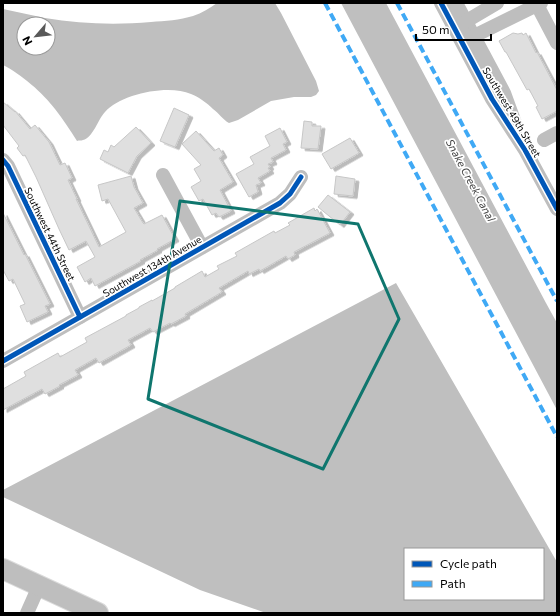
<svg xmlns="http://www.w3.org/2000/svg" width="560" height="616" font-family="Commissioner,sans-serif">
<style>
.water{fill:#bfbfbf;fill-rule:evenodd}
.building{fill:#dfdfdf;stroke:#c7c7c7;filter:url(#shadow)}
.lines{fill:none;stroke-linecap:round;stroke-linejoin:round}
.highway-casing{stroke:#dbdbdb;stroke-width:22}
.minor{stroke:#bebebe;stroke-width:14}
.highway{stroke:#bebebe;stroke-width:20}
.quiet{stroke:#3fa9f5;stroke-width:4;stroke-dasharray:8 4;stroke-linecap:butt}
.cycleway-casing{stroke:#fff;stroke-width:8}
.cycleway{stroke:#0057b8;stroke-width:5}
.marked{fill:none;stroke:#0f766e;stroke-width:3;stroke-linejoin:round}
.labels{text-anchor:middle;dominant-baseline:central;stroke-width:3.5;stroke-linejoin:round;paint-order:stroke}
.street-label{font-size:10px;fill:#000;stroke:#fff}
.water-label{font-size:11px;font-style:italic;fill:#444;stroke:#fff}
</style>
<defs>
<filter id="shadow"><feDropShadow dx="4" dy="2.5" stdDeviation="0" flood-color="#0004"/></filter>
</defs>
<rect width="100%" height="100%" fill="#fff"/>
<g class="water">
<path d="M 217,3 L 275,3 L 281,13 L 316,81 L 319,91 L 316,95 L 311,97 L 294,97 L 271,101 L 238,120 L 229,123 C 223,120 219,113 213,109 C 207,103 199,97 191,94 C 168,84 121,94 105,112 C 98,119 93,138 83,140 C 81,141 79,140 77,141 C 70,130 63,119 55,109 C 43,93 21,74 3,65 L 3,9 C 17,12 31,15 45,18 C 80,24 116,25 151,22 C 165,21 180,20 193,16 C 202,13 210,8 217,3 ZM 24,24 L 48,24 L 48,48 L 24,48 Z"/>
<polygon points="341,3 386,3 546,303 557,323 557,410"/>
<path d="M 396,283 L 557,562 L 557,613 L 266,613 L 200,590 L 3,497 L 3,490 ZM 405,549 L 543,549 L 543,599 L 405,599 Z"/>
</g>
<g class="building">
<polygon points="513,33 518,34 522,33 523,35 526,33 536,53 537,52 557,90 557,111 542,119 536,107 538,106 529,89 527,90 506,52 505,52 499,41"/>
<polygon points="3,102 15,112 15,111 30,129 35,125 49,142 60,165 65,163 72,178 68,180 77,199 76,199 99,247 126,232 108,199 102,201 98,185 131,176 134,187 143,203 134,208 143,223 144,224 162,215 175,239 157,249 158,250 140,260 141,261 95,286 91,278 85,282 77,267 95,257 86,241 69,250 59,229 36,177 25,155 23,156 17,148 19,146 3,125"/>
<polygon points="174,108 189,115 175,147 160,141"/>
<polygon points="304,121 312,122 312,126 321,126 318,149 301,148"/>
<polygon points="136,127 151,143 137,156 128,173 100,159 104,150 108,152 111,145 114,147"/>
<polygon points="280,128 287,142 283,144 286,150 271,158 273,162 268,164 270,167 268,168 270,171 258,178 261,183 256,185 258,192 249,197 236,174 254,164 250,157 270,146 265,136"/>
<polygon points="196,131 214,151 219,148 223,155 219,158 233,182 220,190 231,211 219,217 216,213 212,215 203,199 199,201 191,187 201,181 194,169 201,165 182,144"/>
<polygon points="350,138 359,153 331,169 322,154"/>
<polygon points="336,176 355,179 353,196 334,194"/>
<polygon points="328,195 350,212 340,225 318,207"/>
<polygon points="314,208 315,211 317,209 330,233 294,252 295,255 288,259 286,256 260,271 259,269 249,274 248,271 219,288 222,292 185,314 186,316 171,324 170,323 153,332 150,328 128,340 131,345 99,363 96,358 75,370 78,375 59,385 60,386 45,394 42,389 3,410 3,389 26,376 24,372 58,353 60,357 87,342 85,338 126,316 126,315 139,308 139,307 152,300 152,301 175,288 175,287 202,271 205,277 219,269 217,266 237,256 235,253 274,231 275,233 290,225 288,223"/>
<polygon points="3,213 24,255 25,254 50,304 45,306 48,312 27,322 20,306 25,304 13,279 9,281 3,270"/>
</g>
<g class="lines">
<g class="highway-casing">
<polyline id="highway" points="3,569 98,613"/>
</g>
<g class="minor">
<polyline points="441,3 492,99 525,150 557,209"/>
<polyline points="456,3 504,93 516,126"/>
<polyline points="536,3 557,43"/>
<polyline points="458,26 497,3"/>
<polyline points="466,40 541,3"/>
<polyline points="544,140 557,133"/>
<polyline points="3,160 8,166 80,317"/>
<polyline points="163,175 202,247"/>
<polyline points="3,361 280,203 290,194 301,177"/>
<polyline points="27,613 39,586"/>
</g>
<use href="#highway" class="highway"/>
<g class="quiet">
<polyline points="325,3 557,437"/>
<polyline points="397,3 557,301"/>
</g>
<g class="cycleway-casing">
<g id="cycleway">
<polyline points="441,3 492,99 525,150 557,209"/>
<polyline points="3,160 8,166 80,317"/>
<polyline points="3,361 280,203 290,194 301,177"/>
</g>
</g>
<use href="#cycleway" class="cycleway"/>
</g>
<path class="marked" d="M 180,201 L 358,224 L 399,319 L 323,469 L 148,399 Z"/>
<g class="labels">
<g class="street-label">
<text transform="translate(512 112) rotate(59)">Southwest 49th Street</text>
<text transform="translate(50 234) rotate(64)">Southwest 44th Street</text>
<text transform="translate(152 266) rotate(-30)">Southwest 134th Avenue</text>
</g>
<g class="water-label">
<text transform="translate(471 180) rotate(62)">Snake Creek Canal</text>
</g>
</g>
<rect width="560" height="616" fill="none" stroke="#000000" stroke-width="8"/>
<rect x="404" y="548" width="140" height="52" fill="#ffffff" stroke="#999999"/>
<rect x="412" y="561" width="20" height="6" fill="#0057b8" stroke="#999999"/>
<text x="440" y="568" font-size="12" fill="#000000">Cycle path</text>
<rect x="412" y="581" width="20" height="6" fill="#3fa9f5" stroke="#999999"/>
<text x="440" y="588" font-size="12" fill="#000000">Path</text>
<g transform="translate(36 36) rotate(242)"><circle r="19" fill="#ffffff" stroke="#999999"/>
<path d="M0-3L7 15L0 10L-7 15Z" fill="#595959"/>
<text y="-6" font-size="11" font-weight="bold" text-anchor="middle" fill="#000000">N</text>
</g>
<path d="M416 34v6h75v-6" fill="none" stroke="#000000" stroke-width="2"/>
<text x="422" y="34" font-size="12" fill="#000000" stroke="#ffffff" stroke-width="3" paint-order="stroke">50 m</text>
</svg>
